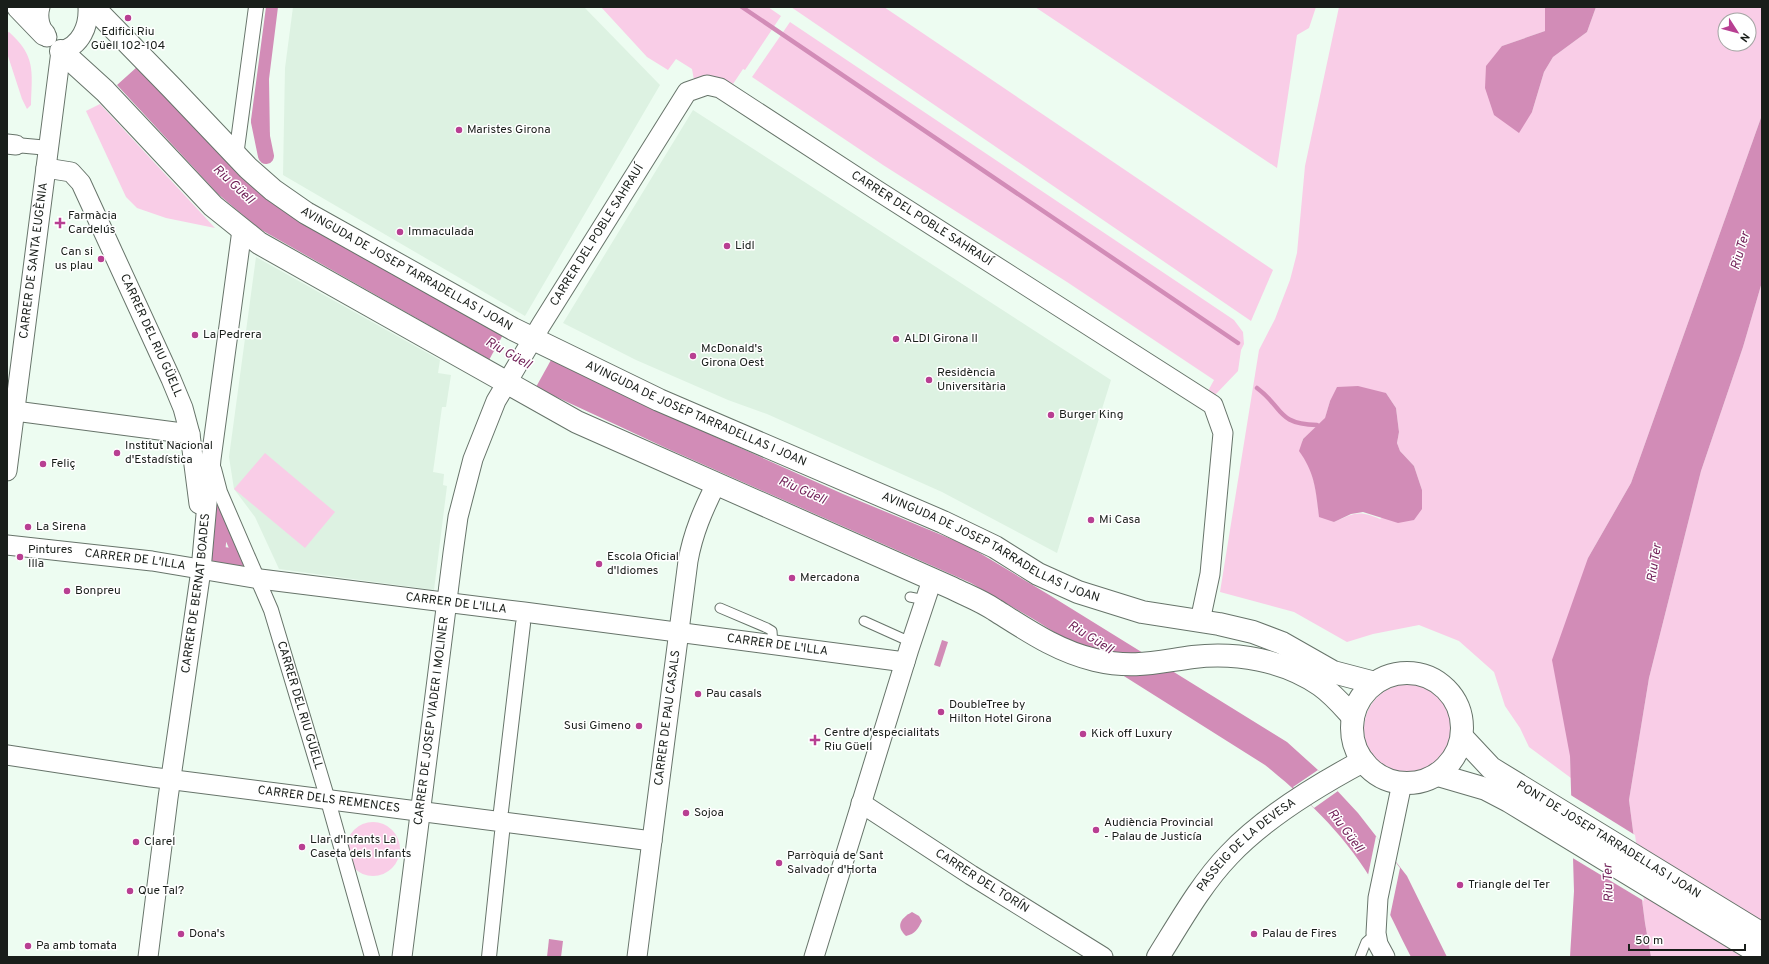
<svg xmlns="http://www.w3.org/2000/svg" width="1769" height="964" font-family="Overpass,sans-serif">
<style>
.built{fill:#ddf2e2}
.green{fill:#f9cde7;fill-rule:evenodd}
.water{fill:#d28cb7}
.pier{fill:#edfcf1}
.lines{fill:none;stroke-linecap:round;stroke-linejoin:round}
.stream{stroke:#d28cb7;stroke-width:4.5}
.canal{stroke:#d28cb7;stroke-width:16}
.service-casing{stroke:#67746a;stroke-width:11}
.pedestrian-casing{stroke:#67746a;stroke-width:16}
.minor-casing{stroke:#67746a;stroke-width:21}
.tertiary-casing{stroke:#67746a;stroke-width:24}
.service{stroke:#fff;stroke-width:9}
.pedestrian{stroke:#fff;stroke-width:14}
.minor{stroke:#fff;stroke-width:19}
.tertiary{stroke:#fff;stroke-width:22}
.poi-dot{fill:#b83f92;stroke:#fff;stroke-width:1.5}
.labels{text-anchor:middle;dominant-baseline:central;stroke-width:3;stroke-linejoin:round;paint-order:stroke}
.poi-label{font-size:12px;fill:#191e1a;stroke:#fff;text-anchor:start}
.street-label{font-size:12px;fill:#191e1a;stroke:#fff}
.water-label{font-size:13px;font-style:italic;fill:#701f57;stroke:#fff}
</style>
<rect width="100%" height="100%" fill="#edfcf1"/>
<g class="built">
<polygon points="293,7 584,7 660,85 525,316 283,175 285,68"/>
<polygon points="693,110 1111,380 1057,553 942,492 767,414 728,400 636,360 563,323"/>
<polygon points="256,257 440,360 438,373 451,375 446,407 442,407 433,472 444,474 443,485 447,486 434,590 279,569 255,517 234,489 229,457"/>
</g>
<g class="green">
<polygon points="601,7 768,7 781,16 745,70 743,69 733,84 718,77 694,80 692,69 676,59 668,70 647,57"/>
<polygon points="791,7 884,7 1273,270 1251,321"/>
<polygon points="1035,7 1316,7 1309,28 1297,35 1277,168"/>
<path d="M 1339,7 L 1545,7 L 1545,31 L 1502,46 L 1532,112 L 1544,72 L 1553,57 L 1587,32 L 1596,7 L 1762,7 L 1762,115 L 1631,483 L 1588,558 L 1570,756 L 1571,778 L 1529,747 L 1520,728 L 1505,706 L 1494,672 L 1459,641 L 1419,625 L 1373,634 L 1347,642 L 1294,612 L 1220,592 L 1259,350 L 1275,319 L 1290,280 L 1297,253 L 1305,166 ZM 1725,20 L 1749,20 L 1749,44 L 1725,44 ZM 1386,393 L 1396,408 L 1399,432 L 1397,443 L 1400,451 L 1414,466 L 1422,490 L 1380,519 C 1358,510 1355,513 1334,522 L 1318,507 C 1317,484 1307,462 1302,440 L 1325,419 L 1330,401 Z"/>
<polygon points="790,22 1234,320 1243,332 1244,344 1241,350 1238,371 1215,395 1208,391 1214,380 1067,282 883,165 752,77"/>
<path d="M 9,32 C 36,56 32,71 31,105 L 27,109 L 22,99 L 7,53 L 7,33 Z"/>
<polygon points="100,104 215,228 166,218 137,208 126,197 86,111"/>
<polygon points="1762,282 1762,957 1651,957 1645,923 1629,800 1649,678 1701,471 1743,347"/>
<polygon points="265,453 335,512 305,548 234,489"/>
<circle cx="1409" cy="729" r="45"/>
<circle cx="373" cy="849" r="27"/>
</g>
<g class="water">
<polygon points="266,7 278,7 269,79 270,141 257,144 251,120"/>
<polygon points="1545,7 1596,7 1587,32 1553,57 1544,72 1532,112 1519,133 1494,115 1485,88 1486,66 1502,46 1545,31"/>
<path d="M 137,67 L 243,177 L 504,333 L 551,360 L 629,398 L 843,494 L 968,546 L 1051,596 L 1287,742 L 1318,770 L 1358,813 L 1407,876 L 1447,957 L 1411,957 C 1399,934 1388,909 1375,886 C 1348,838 1308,800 1265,765 L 1035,620 L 971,583 L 666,448 L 550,394 L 258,228 L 218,194 L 117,85 Z"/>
<polygon points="1762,115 1762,282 1743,347 1701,471 1649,678 1629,800 1645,923 1651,957 1570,957 1574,891 1570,756 1552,660 1588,558 1631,483"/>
<path d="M 1358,386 L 1386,393 L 1396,408 L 1399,432 L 1397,443 L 1400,451 L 1414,466 L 1422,490 L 1422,509 L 1414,520 L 1398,523 L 1363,512 L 1351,514 L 1334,522 L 1319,517 C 1316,491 1315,473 1299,451 L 1303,439 L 1325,418 L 1330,401 L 1337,387 Z"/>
<polygon points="942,640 948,642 940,667 934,665"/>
<path d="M 912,912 L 919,916 L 922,921 C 918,929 915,934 906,936 C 895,926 901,918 912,912 Z"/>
<polygon points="549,939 563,941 561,957 547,957"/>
</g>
<g class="pier">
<polygon points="504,333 551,360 536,387 489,360"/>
<polygon points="1318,770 1338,791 1314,808 1293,787"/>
<polygon points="1569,794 1635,835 1644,901 1571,857"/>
<polygon points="1376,836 1400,868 1390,916 1368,875"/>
</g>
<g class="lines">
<g class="stream">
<polyline points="742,7 1238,343"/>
<path d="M 1257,388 C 1284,408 1276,424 1317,425"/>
</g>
<g class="canal">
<polyline points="259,122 266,156"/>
<polygon points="221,510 242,558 217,554"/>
</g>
<g class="service-casing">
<g id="service">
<polyline points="910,597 925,600"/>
<polyline points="720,608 767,628 772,631 773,645"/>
<polyline points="864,621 904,639 912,639"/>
<polyline points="1360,957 1366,942 1376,933"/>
</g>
</g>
<g class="pedestrian-casing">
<g id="pedestrian">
<polyline points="16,145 49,148"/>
<polyline points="236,156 256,7"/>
<path id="s1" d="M 214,469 L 220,492 L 271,610 L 325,790 L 372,957"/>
<polyline points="501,811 523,624"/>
<polyline points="489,957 502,833"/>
</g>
</g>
<g class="minor-casing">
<g id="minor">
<path d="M 40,7 C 37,17 40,30 47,37"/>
<path d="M 61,51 C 81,46 89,26 88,7"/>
<polyline points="7,144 16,145"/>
<path id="s2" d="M 46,168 L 71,172 L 81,183 L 171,379 L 183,408 L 190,434 L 199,504"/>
<polyline points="15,411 190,434"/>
<path id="s3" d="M 7,471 L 61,51"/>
<path id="s4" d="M 7,545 L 152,561 L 260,579 L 524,612 L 905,662"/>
<path id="s5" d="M 7,755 L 151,777 L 652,841"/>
<path id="s6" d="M 861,803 L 971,875 L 1103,957"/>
<path id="s7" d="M 148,957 L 168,798 L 201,570 L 211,459 L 242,230"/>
<path id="s8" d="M 402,957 L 453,553 L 458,517 L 473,459 L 496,401 L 541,325 L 687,92 L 707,85 L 720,88 L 875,189 L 1213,405 L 1223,433 L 1210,574 L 1200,621"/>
<path id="s9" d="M 637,957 L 688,561 C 693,533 703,510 716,484"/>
<polyline points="814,957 909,649 932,580"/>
<polyline points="1385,957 1378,944 1376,933 1378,898 1402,783"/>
</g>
</g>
<g class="tertiary-casing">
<g id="tertiary">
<polyline points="18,7 44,34"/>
<path id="s10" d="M 93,7 L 172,88 L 248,168 L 273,190 L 306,213 L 513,329 L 659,400 L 943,522 L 995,547 L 1038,574 L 1078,592 L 1142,612 L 1219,624 L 1253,632 L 1282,643 L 1333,672 L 1375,683"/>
<path d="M 61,51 L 105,91 L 213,206 L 259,243 L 577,422 L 952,588 C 966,595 982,601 995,610 C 1027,630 1057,651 1095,660 C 1133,669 1156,662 1193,657 C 1236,652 1284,660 1320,685 C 1333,694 1343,706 1353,717"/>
<circle cx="1407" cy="728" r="55"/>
<path id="s11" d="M 1462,737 L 1491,768 L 1762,934"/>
<polyline points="1438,775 1486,789 1509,801 1762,955"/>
<path id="s12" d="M 1158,957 C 1180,922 1201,884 1229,855 C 1264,818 1318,785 1363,761"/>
</g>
</g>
<use href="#service" class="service"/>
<use href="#pedestrian" class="pedestrian"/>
<use href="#minor" class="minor"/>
<use href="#tertiary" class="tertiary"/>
</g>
<g class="poi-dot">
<circle cx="128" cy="18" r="4"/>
<circle cx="459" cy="130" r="4"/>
<path d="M58 217h4v4h4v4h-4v4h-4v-4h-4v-4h4z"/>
<circle cx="400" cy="232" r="4"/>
<circle cx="727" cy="246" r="4"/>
<circle cx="101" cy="259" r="4"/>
<circle cx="195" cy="335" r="4"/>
<circle cx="896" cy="339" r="4"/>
<circle cx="693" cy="356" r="4"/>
<circle cx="929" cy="380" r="4"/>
<circle cx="1051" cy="415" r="4"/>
<circle cx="117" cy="453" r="4"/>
<circle cx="43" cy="464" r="4"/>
<circle cx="1091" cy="520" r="4"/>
<circle cx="28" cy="527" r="4"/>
<circle cx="20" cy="557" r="4"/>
<circle cx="599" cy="564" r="4"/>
<circle cx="792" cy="578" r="4"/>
<circle cx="67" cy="591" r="4"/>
<circle cx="698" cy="694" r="4"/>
<circle cx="941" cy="712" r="4"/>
<circle cx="639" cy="726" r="4"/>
<circle cx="1083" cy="734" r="4"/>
<path d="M813 734h4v4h4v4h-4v4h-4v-4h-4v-4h4z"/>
<circle cx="686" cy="813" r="4"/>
<circle cx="1096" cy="830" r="4"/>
<circle cx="136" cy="842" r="4"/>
<circle cx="302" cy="847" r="4"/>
<circle cx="779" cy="863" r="4"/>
<circle cx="1460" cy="885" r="4"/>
<circle cx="130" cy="891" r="4"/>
<circle cx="181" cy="934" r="4"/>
<circle cx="1254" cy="934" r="4"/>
<circle cx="28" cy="946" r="4"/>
</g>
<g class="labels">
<g class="poi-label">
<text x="128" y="32" text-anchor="middle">Edifici Riu<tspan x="128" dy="14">Güell 102-104</tspan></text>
<text x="467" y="130">Maristes Girona</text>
<text x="68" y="216">Farmàcia<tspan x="68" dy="14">Cardelús</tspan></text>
<text x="408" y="232">Immaculada</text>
<text x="735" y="246">Lidl</text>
<text x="93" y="252" text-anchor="end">Can si<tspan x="93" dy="14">us plau</tspan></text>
<text x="203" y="335">La Pedrera</text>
<text x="904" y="339">ALDI Girona II</text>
<text x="701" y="349">McDonald's<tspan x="701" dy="14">Girona Oest</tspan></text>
<text x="937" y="373">Residència<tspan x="937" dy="14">Universitària</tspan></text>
<text x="1059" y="415">Burger King</text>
<text x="125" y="446">Institut Nacional<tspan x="125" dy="14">d'Estadística</tspan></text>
<text x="51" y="464">Feliç</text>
<text x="1099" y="520">Mi Casa</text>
<text x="36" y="527">La Sirena</text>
<text x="28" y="550">Pintures<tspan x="28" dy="14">Illa</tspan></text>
<text x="607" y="557">Escola Oficial<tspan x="607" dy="14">d'Idiomes</tspan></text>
<text x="800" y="578">Mercadona</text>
<text x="75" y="591">Bonpreu</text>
<text x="706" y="694">Pau casals</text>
<text x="949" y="705">DoubleTree by<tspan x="949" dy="14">Hilton Hotel Girona</tspan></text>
<text x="631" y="726" text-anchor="end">Susi Gimeno</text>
<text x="824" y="733">Centre d'especialitats<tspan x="824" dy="14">Riu Güell</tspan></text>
<text x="1091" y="734">Kick off Luxury</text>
<text x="694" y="813">Sojoa</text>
<text x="1104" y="823">Audiència Provincial<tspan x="1104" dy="14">- Palau de Justicía</tspan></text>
<text x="310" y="840">Llar d'Infants La<tspan x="310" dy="14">Caseta dels Infants</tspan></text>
<text x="144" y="842">Clarel</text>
<text x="787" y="856">Parròquia de Sant<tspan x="787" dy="14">Salvador d'Horta</tspan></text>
<text x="1468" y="885">Triangle del Ter</text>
<text x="138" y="891">Que Tal?</text>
<text x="189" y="934">Dona's</text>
<text x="1262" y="934">Palau de Fires</text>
<text x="36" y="946">Pa amb tomata</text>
</g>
<g class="street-label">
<text stroke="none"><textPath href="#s8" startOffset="1204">CARRER DEL POBLE SAHRAUÍ</textPath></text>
<text stroke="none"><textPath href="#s8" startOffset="760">CARRER DEL POBLE SAHRAUÍ</textPath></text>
<text stroke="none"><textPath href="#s3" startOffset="212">CARRER DE SANTA EUGÈNIA</textPath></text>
<text stroke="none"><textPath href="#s10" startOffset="412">AVINGUDA DE JOSEP TARRADELLAS I JOAN</textPath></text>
<text stroke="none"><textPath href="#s2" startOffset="208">CARRER DEL RIU GÜELL</textPath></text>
<text stroke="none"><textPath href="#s10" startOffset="736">AVINGUDA DE JOSEP TARRADELLAS I JOAN</textPath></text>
<text stroke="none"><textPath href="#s10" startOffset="1060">AVINGUDA DE JOSEP TARRADELLAS I JOAN</textPath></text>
<text stroke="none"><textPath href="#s4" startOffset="129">CARRER DE L'ILLA</textPath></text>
<text stroke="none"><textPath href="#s7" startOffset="367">CARRER DE BERNAT BOADES</textPath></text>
<text stroke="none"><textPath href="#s4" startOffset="453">CARRER DE L'ILLA</textPath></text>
<text stroke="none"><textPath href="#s4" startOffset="777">CARRER DE L'ILLA</textPath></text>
<text stroke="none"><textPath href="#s1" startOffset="252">CARRER DEL RIU GÜELL</textPath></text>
<text stroke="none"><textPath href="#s9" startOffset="241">CARRER DE PAU CASALS</textPath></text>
<text stroke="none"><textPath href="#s8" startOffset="238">CARRER DE JOSEP VIADER I MOLINER</textPath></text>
<text stroke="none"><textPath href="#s5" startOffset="325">CARRER DELS REMENCES</textPath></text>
<text stroke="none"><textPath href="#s11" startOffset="180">PONT DE JOSEP TARRADELLAS I JOAN</textPath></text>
<text stroke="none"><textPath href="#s12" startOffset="144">PASSEIG DE LA DEVESA</textPath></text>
<text stroke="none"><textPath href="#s6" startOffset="144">CARRER DEL TORÍN</textPath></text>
</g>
<g class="water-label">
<text transform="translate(233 185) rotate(43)">Riu Güell</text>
<text transform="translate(1741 251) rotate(-74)">Riu Ter</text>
<text transform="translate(508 354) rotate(30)">Riu Güell</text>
<text transform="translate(802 491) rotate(24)">Riu Güell</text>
<text transform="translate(1655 563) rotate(-81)">Riu Ter</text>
<text transform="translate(1090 638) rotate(32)">Riu Güell</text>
<text transform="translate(1345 831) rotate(53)">Riu Güell</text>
<text transform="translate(1609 883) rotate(-92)">Riu Ter</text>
</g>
</g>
<rect width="1769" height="964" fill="none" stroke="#191e1a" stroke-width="16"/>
<g transform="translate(1737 32) rotate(126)"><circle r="19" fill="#ffffff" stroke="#a3a5a3"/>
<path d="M0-3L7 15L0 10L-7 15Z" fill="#b83f92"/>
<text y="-6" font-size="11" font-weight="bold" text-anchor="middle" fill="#191e1a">N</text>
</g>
<path d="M1629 944v6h116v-6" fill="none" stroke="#191e1a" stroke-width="2"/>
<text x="1635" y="944" font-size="12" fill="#191e1a" stroke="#ffffff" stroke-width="3" paint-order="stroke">50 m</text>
</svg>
